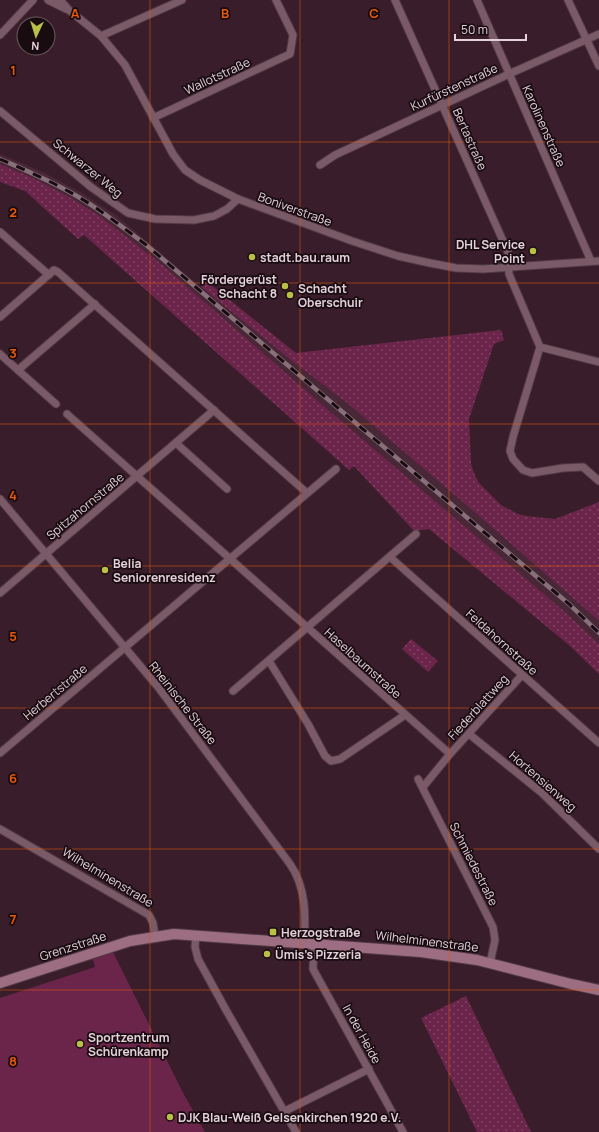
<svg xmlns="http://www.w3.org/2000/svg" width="599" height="1132" font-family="Manrope,sans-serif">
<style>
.built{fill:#482737}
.grass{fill:url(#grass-dots)}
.pitch{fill:#6c254a}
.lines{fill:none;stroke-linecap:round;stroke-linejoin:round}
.street-casing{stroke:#523b46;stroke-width:9}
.secondary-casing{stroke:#523b46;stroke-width:12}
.street{stroke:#7b5a68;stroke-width:7}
.secondary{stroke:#9d6e82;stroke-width:10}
.rail-casing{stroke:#88707a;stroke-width:4.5}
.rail{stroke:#180c11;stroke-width:3;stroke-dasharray:9;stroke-linecap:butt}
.grid{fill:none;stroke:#e8590c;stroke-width:1;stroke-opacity:0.55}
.poi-dot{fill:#bac045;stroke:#180c11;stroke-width:1.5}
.labels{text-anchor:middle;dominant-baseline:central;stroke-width:3.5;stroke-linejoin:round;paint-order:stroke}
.street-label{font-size:12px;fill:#e4d1d9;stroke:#180c11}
.poi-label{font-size:12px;font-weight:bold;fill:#e4d1d9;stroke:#180c11;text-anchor:start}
.grid-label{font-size:13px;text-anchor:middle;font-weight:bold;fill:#e8590c;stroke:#180c11;stroke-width:3.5;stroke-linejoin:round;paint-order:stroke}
</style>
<defs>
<pattern id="grass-dots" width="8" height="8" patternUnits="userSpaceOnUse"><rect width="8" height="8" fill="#6c254a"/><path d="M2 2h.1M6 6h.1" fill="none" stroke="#814464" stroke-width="1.8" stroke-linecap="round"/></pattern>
</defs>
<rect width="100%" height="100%" fill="#391d2a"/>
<polygon class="built" points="0,154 43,172 82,193 117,216 201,287 292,361 347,403 486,522 599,621 599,644 564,611 326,408 159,262 101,217 33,178 0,164"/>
<g class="grass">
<polygon points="0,164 33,178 71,198 101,217 159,262 326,408 564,611 599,644 599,674 570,646 429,529 414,531 354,466 349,470 84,235 78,239 25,191 0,182"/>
<polygon points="206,281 296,353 501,330 504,340 494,344 469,419 471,464 474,473 479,483 501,505 518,514 526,516 555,519 599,502 599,621 486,522 347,403 292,361 201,287"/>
<polygon points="411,639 438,661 428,672 402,649"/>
<polygon points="466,996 531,1132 477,1132 421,1018"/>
</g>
<polygon class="pitch" points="113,952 182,1091 205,1132 0,1132 0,998 95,967 93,959"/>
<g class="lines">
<g class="street-casing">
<g id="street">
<polyline points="48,0 66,9"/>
<polyline points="60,0 70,11 101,36 125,65 173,154 185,170 200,180 238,199 352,241 398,256 430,263 456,268 483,269 599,261"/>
<polyline points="395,0 508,252 509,274 540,347 513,437 510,451 513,459 523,470 532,473 563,468 583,467 599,481"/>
<polyline points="477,0 591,261"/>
<polyline points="568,0 599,66"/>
<polyline points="0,35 33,0"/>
<polyline points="101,36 182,0"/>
<polyline points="0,111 91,187 128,213 155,219 194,220 214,216 227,209 238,199"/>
<polyline points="153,118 290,54 293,35 276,0"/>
<polyline points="320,165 335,155 509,74 599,34"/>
<polyline points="0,232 49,275"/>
<polyline points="0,317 54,270 58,272 307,493"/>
<polyline points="540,347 599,362"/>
<polyline points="0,354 56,404"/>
<polyline points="18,370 95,304"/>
<polyline points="67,414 450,754 423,787"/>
<polyline points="176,443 227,489"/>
<path d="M 0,499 L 158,687 L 290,864 C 306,887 306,916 304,943"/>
<polyline points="390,557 599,743"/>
<polyline points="0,593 214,410"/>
<polyline points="269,661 308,724 325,756 331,761 340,759 405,715"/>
<polyline points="233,691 416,534"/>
<polyline points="469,734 542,793 599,849"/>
<polyline points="0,753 336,469"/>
<polyline points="450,754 522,675"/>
<polyline points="418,779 493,927 495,940 490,963"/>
<polyline points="0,829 149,915 153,923 155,936"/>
<polyline points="196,935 195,947 198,959 226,1010 296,1132"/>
<polyline points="314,943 313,969 403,1132"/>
<polyline points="285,1111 369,1069"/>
</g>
</g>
<g class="secondary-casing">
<polyline id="secondary" points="0,983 130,941 174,934 421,952 477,960 571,984 599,990"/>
</g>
<use href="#street" class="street"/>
<use href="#secondary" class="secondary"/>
<g class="rail-casing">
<path id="rail" d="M 0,159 C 25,170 51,181 75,195 C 100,209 122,227 145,244 L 511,555 L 569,604 L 599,633"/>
</g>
<use href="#rail" class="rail"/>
</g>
<path class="grid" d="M 150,0 L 150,1132M 300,0 L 300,1132M 449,0 L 449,1132M 0,142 L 599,142M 0,283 L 599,283M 0,424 L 599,424M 0,566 L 599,566M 0,708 L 599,708M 0,849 L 599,849M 0,990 L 599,990"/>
<g class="poi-dot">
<circle cx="533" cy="251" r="4"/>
<circle cx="252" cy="257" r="4"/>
<circle cx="285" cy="286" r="4"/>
<circle cx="290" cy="295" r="4"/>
<circle cx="105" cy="570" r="4"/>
<rect x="269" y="928" width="8" height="8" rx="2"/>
<circle cx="267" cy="954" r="4"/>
<circle cx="80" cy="1044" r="4"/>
<circle cx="170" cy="1117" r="4"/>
</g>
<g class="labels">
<g class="street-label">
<text transform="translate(217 76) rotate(-25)">Wallotstraße</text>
<text transform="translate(454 87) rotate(-25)">Kurfürstenstraße</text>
<text transform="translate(544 126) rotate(66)">Karolinenstraße</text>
<text transform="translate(470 139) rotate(66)">Bertastraße</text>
<text transform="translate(88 168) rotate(39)">Schwarzer Weg</text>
<text transform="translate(295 209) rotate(20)">Boniverstraße</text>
<text transform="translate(85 506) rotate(-40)">Spitzahornstraße</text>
<text transform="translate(502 642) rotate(42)">Feldahornstraße</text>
<text transform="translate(363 663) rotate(42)">Haselbaumstraße</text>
<text transform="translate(55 692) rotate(-40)">Herbertstraße</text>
<text transform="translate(183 703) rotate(52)">Rheinische Straße</text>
<text transform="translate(478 707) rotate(-48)">Fiederblattweg</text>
<text transform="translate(543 781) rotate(41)">Hortensienweg</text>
<text transform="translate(474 864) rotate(63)">Schmiedestraße</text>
<text transform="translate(108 877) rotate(31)">Wilhelminenstraße</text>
<text transform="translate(427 941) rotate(7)">Wilhelminenstraße</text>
<text transform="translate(73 946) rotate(-18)">Grenzstraße</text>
<text transform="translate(362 1034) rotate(61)">In der Heide</text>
</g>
<g class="poi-label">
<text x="525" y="244" text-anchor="end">DHL Service<tspan x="525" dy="14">Point</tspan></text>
<text x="260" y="257">stadt.bau.raum</text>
<text x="277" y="279" text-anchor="end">Fördergerüst<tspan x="277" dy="14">Schacht 8</tspan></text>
<text x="298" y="288">Schacht<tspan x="298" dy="14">Oberschuir</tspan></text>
<text x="113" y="563">Belia<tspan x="113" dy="14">Seniorenresidenz</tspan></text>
<text x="281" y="932">Herzogstraße</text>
<text x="275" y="954">Ümis's Pizzeria</text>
<text x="88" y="1037">Sportzentrum<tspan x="88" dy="14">Schürenkamp</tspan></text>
<text x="178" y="1117">DJK Blau-Weiß Gelsenkirchen 1920 e.V.</text>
</g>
</g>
<g class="grid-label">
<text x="75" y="18">A</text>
<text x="225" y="18">B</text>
<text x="374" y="18">C</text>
<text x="13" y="75">1</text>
<text x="13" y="217">2</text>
<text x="13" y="358">3</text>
<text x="13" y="500">4</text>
<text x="13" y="641">5</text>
<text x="13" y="783">6</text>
<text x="13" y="924">7</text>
<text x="13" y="1066">8</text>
</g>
<g transform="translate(36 36) rotate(184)"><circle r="19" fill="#180c11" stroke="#6a5b61"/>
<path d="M0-3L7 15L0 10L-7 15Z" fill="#bac045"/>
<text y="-6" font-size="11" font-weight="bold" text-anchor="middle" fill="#e4d1d9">N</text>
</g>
<path d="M455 34v6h71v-6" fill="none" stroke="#e4d1d9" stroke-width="2"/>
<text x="461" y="34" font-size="12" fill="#e4d1d9" stroke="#180c11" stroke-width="3" paint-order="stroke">50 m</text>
</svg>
